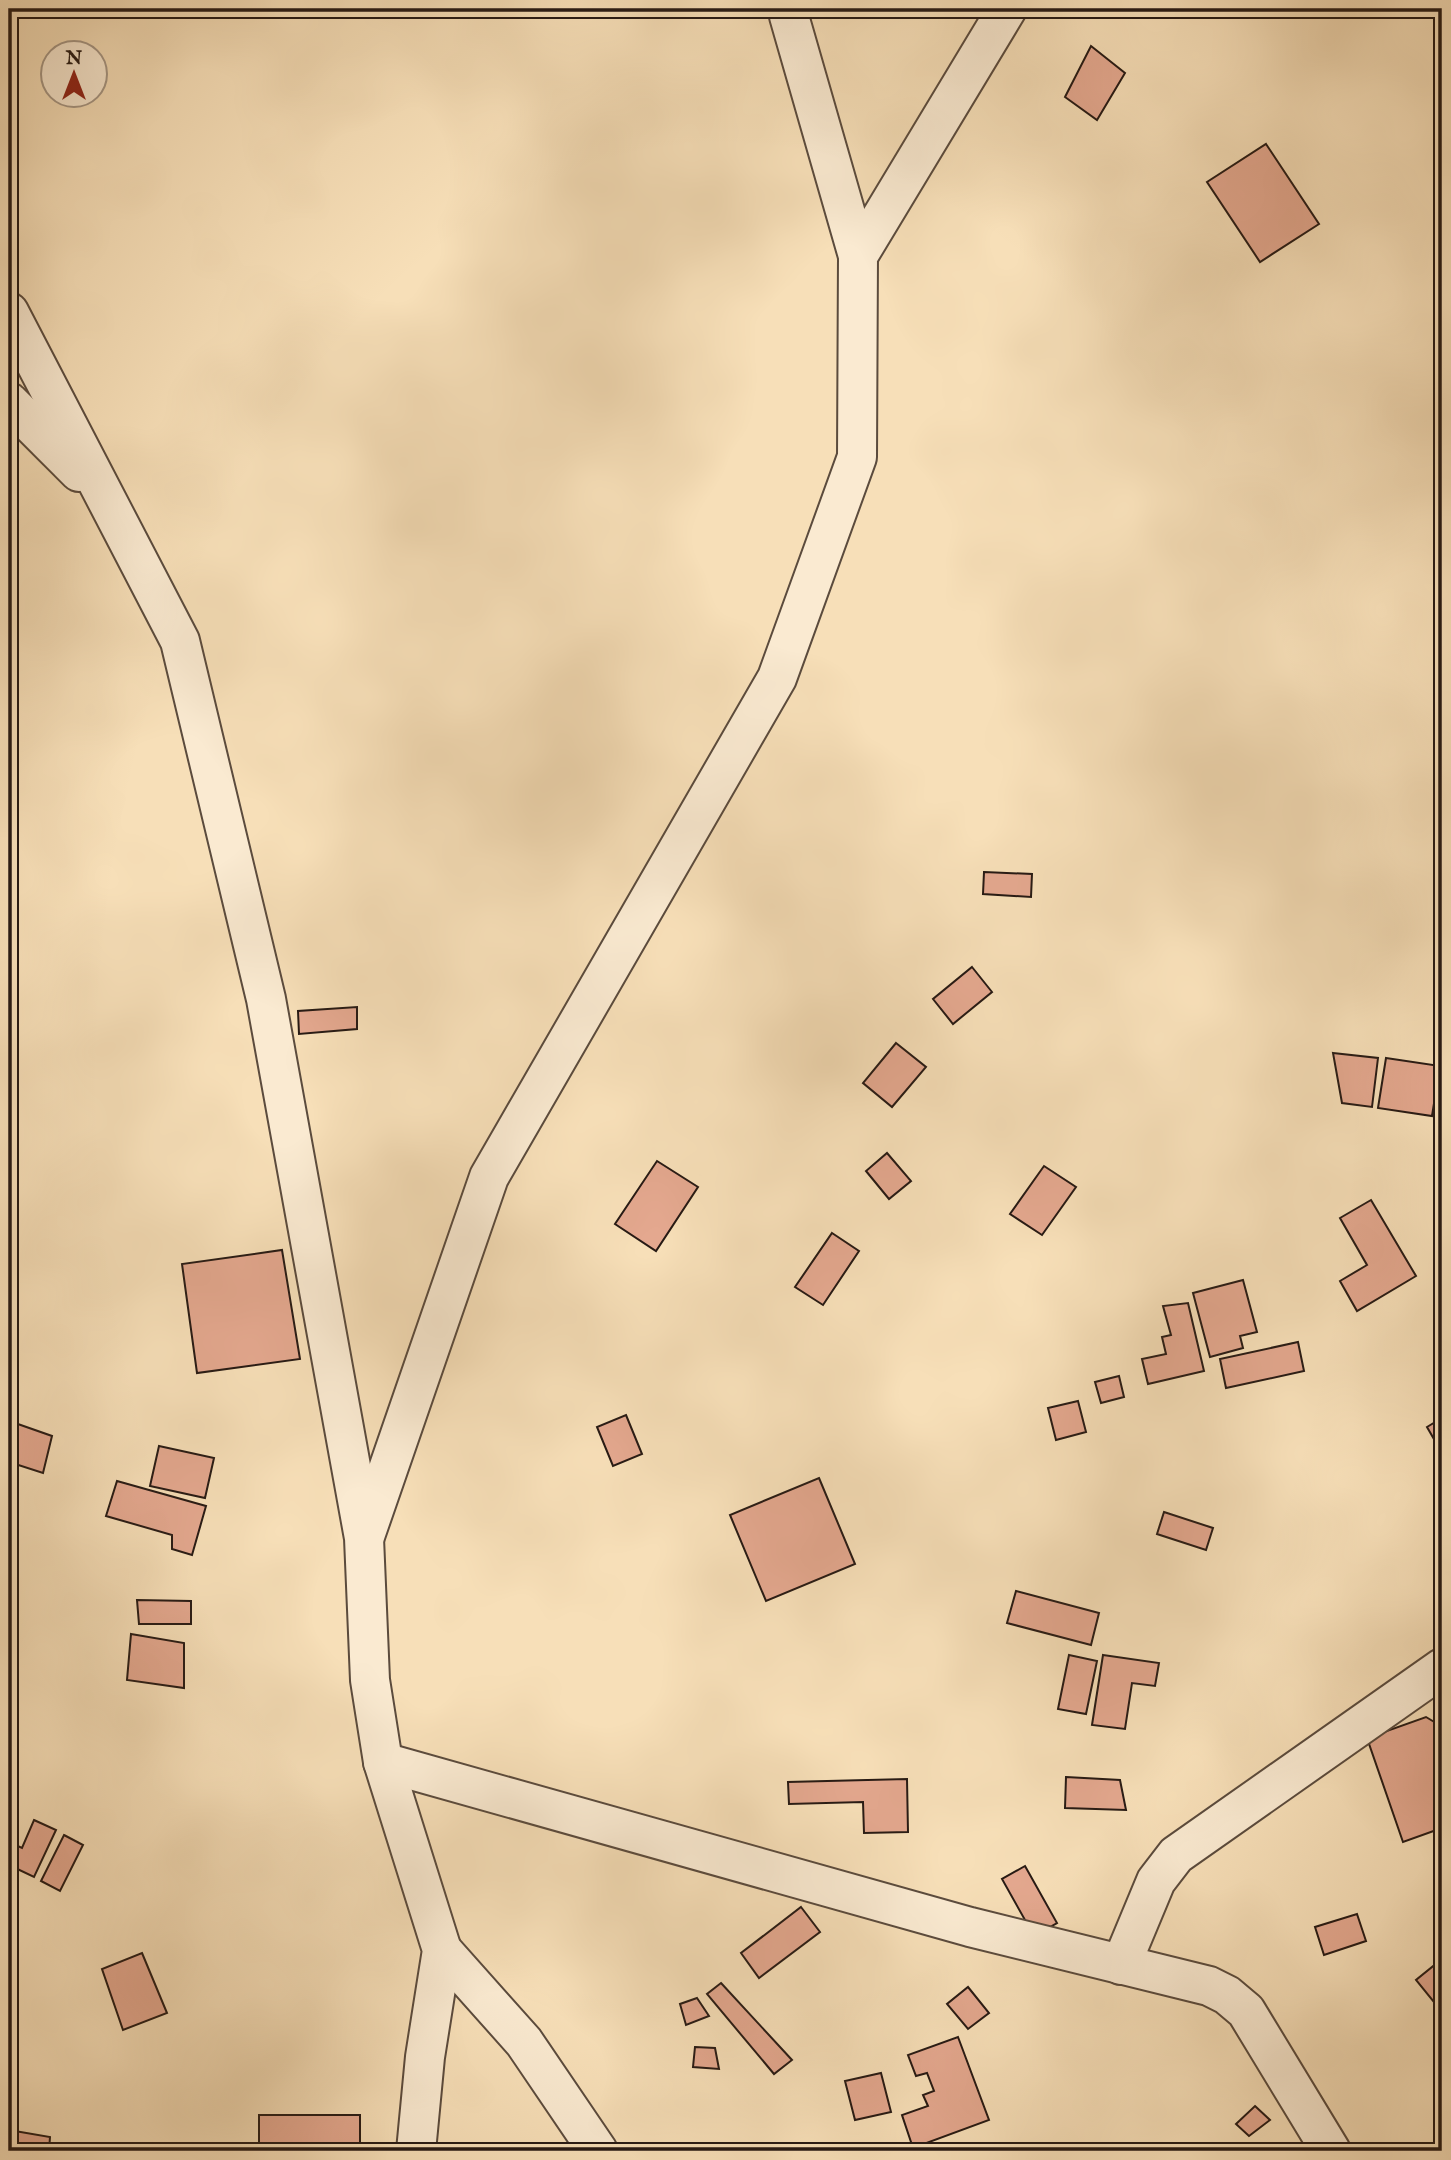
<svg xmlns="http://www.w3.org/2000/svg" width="1451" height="2160" font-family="'IM FELL English',serif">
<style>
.building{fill:#e4a88f;stroke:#271a14;stroke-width:2}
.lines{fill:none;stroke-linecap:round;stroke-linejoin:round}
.minor-casing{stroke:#5b4b3d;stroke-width:42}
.minor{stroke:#faead1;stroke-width:38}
</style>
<rect width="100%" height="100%" fill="#f7dfb8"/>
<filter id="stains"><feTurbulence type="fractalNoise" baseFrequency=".00286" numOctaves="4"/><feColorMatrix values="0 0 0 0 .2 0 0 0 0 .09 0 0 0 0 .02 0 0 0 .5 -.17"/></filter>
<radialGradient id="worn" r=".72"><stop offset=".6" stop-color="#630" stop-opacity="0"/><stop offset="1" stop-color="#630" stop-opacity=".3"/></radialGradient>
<g class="building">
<polygon points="1091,46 1125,73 1097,120 1065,97"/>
<polygon points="1266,144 1319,224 1260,262 1207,182"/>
<polygon points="984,872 1032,874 1031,897 983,894"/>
<polygon points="972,967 992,992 953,1024 933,999"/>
<polygon points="357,1007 357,1029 299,1034 298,1011"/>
<polygon points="896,1043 926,1067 892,1107 863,1083"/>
<polygon points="1333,1053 1378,1058 1372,1107 1342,1103"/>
<polygon points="1386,1058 1440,1066 1432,1116 1378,1108"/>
<polygon points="887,1153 911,1181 889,1199 866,1171"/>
<polygon points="657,1161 698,1187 656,1251 615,1224"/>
<polygon points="1044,1166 1076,1187 1042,1235 1010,1214"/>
<polygon points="1371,1200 1416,1276 1357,1311 1340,1281 1367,1265 1340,1218"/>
<polygon points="832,1233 859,1251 823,1305 795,1287"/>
<polygon points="282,1250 300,1359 197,1373 182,1264"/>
<polygon points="1243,1280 1257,1332 1240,1336 1243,1348 1210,1357 1193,1293"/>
<polygon points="1188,1303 1204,1371 1148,1384 1142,1359 1166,1354 1162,1337 1171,1335 1163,1306"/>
<polygon points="1298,1342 1304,1371 1226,1388 1220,1359"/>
<polygon points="1119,1376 1124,1397 1101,1403 1095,1382"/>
<polygon points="1078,1401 1086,1432 1056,1440 1048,1408"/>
<polygon points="626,1415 642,1454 613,1466 597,1427"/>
<polygon points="1442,1418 1442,1453 1427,1427"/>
<polygon points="15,1423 52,1436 43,1473 9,1462 9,1443"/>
<polygon points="159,1446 214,1458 205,1498 150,1486"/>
<polygon points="819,1478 855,1564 766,1601 730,1515"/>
<polygon points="117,1481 206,1506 192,1555 172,1549 172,1535 106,1516"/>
<polygon points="1164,1512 1213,1528 1206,1550 1157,1534"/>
<polygon points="1016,1591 1099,1613 1091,1645 1007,1623"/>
<polygon points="137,1600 191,1601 191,1624 139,1624"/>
<polygon points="131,1634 184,1643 184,1688 127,1680"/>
<polygon points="1069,1655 1097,1661 1086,1714 1058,1709"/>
<polygon points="1103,1655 1159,1663 1155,1686 1132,1683 1125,1729 1092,1725"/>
<polygon points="1426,1717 1436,1723 1442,1721 1442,1828 1403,1842 1367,1738"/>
<polygon points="1066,1777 1120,1780 1126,1810 1065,1808"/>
<polygon points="907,1779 908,1832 864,1833 863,1802 789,1804 788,1782"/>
<polygon points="34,1820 56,1830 34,1877 9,1865 9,1842 22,1848"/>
<polygon points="64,1835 83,1845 60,1891 41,1881"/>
<polygon points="1025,1866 1057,1923 1034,1936 1002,1879"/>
<polygon points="801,1907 820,1932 759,1978 741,1953"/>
<polygon points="1357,1914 1366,1941 1324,1955 1315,1927"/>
<polygon points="142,1953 167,2013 123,2030 102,1969"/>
<polygon points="1437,1963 1442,1969 1442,2012 1416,1980"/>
<polygon points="721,1983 792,2060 774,2074 707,1994"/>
<polygon points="968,1987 989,2013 968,2029 947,2004"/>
<polygon points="697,1998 709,2016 686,2025 680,2004"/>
<polygon points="958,2037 989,2120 913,2148 902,2115 928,2106 923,2095 934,2091 927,2073 916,2076 908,2055"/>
<polygon points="695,2047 715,2048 719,2069 693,2067"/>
<polygon points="881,2073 891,2112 855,2120 845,2081"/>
<polygon points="1255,2106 1270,2120 1249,2136 1236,2124"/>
<rect x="259" y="2115" width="101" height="36"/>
<polygon points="9,2130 50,2137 49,2151 9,2151"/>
</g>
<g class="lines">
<g class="minor-casing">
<g id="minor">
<polyline points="790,9 789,16 858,256"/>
<polyline points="9,312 180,641 266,999 364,1538 370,1680 383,1762 442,1950 425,2057 416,2151"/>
<polyline points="9,402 79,472"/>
<polyline points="365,1536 489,1177 777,678 857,457 858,256 1007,9"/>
<polyline points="383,1762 970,1927 1209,1986 1227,1995 1246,2011 1331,2151"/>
<polyline points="442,1950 524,2042 598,2151"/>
<polyline points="1121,1965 1156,1881 1176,1855 1442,1668"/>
</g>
</g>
<use href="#minor" class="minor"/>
</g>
<rect width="1451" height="2160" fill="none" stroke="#f7dfb8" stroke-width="35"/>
<rect x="10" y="10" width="1430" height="2139" fill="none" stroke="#271a14" stroke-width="3.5"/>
<rect x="18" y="18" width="1416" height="2125" fill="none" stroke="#271a14" stroke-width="2"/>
<g transform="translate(74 74)"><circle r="33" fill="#faead1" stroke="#a69785" stroke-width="2"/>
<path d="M0-5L12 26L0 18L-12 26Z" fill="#8f2418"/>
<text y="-10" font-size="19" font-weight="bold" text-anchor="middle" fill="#271a14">N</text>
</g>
<rect width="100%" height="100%" filter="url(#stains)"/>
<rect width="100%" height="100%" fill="url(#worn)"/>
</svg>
